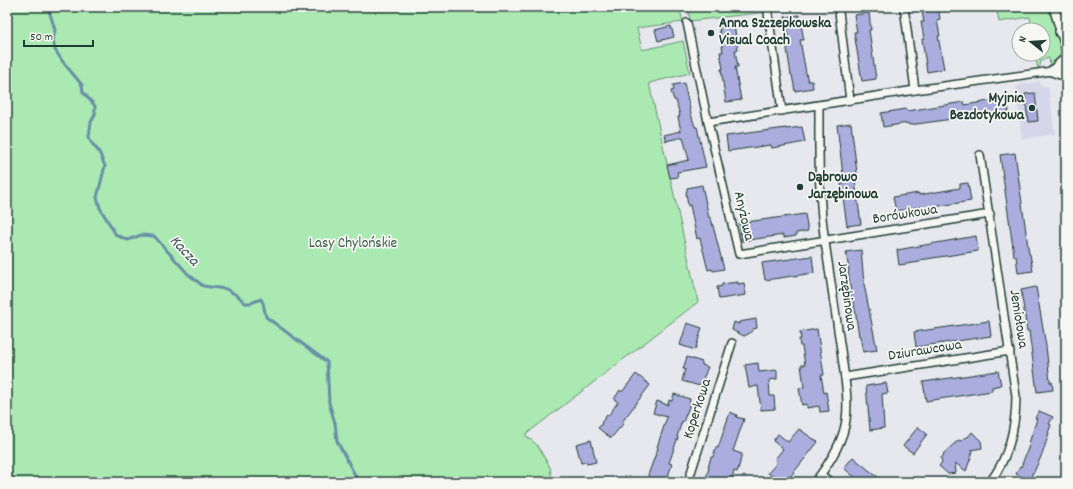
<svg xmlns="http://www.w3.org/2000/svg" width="1073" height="489" font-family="Dekko,sans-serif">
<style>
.built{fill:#d5d6e9}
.green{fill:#aae9b1;stroke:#649372}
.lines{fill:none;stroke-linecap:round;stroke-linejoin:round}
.stream{stroke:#698fa7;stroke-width:3}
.building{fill:#abadde;stroke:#1f3d34}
.minor-casing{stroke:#1f3d34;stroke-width:10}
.tertiary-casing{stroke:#1f3d34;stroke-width:12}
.motorway-casing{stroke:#1f3d34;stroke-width:16}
.minor{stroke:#f6f6f2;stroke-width:7}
.tertiary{stroke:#f6f6f2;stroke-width:9}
.motorway{stroke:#f6f6f2;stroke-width:13}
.poi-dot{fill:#1f3d34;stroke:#f6f6f2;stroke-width:1.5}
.labels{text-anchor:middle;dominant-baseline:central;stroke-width:3.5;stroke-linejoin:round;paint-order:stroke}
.poi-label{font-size:15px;font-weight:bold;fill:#1f3d34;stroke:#f6f6f2;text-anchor:start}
.street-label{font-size:15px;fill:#1f3d34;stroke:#f6f6f2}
.park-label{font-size:15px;fill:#3b5f4d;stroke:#f6f6f2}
.water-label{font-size:16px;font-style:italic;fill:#38585a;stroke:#f6f6f2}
</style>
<rect width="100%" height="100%" fill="#e7e7ee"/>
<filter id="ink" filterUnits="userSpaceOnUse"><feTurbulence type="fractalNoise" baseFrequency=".025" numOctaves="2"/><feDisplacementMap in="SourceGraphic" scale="8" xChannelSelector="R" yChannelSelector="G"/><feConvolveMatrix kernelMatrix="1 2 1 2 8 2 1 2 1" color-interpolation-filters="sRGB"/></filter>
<g filter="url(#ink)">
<polygon class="built" points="1040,81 1040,86 1048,86 1055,134 1022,139 1016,86"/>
<g class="green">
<polygon points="7,7 679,7 683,22 637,28 642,50 683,41 690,73 649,83 698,302 525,435 537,445 550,467 552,482 7,482"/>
<polygon points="688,7 809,7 690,21"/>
<path d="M 967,7 L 1043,7 C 1046,9 1049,11 1050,14 C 1055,23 1063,46 1062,56 L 1052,67 L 1050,66 L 1049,58 L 1041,60 L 1040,66 L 1038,69 L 1035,54 L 1043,54 L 1043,30 L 1032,30 L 1030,17 L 999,22 L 997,11 L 970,9 Z"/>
</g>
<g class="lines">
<polyline class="stream" points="48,7 55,30 53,40 55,50 63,62 82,85 83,92 95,106 95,115 91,122 89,137 91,142 99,152 105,166 97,197 100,208 116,235 128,240 141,235 154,236 188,274 203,286 226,289 238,296 245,303 251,303 261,299 263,303 266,317 327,362 329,403 335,423 337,441 357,479 362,482"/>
</g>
<g class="building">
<polygon points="921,7 938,7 940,19 937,20 940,36 938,36 944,69 927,72 922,39 924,39 921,22 924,22"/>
<polygon points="869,13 871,30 869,30 876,79 862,81 854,32 857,32 854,15"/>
<polygon points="799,15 804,40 800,40 806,73 808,81 812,81 813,88 795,91 792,75 791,75 786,42 789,42 785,17"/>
<polygon points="734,25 738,50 735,50 738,67 735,67 741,100 726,102 721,69 723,69 720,52 723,52 719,27"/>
<polygon points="671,26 674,37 658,41 655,30"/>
<polygon points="684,83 691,114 695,127 697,127 706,167 677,172 678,177 670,178 667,165 689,160 683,137 666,141 664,135 681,131 678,117 680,116 676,100 674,100 671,91 674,90 673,85"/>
<polygon points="1035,93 1038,121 1028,122 1025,94"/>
<polygon points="1007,98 1009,112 967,119 967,117 909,125 908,123 883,127 881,113 906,109 907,111 964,102 965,105"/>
<polygon points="851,123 858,181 855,181 861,224 847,226 841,183 844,183 837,125"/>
<polygon points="802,127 805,142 772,148 771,145 728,151 726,136 786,128 786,129"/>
<polygon points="1015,153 1029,254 1030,254 1033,271 1018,273 1016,256 1014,256 1013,248 1000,155"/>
<polygon points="968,183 971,201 921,209 921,207 896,211 893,197 919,193 919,195 960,188 960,184"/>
<polygon points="702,185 709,218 711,218 724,269 713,271 712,269 708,270 700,238 697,239 690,205 688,206 686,192 687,192 687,188"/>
<polygon points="805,214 808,231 796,233 796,236 784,238 783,235 742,241 739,223"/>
<polygon points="976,236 978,251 920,260 920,262 899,265 897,250"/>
<polygon points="861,250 864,284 877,350 863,352 860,336 859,336 854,303 852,303 848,270 849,270 846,252"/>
<polygon points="812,256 814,273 765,280 762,263"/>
<polygon points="738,282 738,284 744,283 746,295 719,299 717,287 722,286 722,284"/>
<polygon points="1036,287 1046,346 1050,382 1052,382 1053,390 1037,392 1030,339 1029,331 1027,331 1021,290"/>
<polygon points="756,319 757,328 753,329 750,333 744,336 732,330 734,322 739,324 739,322"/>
<polygon points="989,321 991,336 916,347 914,332"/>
<polygon points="687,323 702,328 695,350 680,345"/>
<polygon points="817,329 824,375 821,375 824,393 826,392 829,411 820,412 819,406 807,408 807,404 802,405 799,388 804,387 801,365 805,365 802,346 800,346 799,339 801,339 800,332"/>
<polygon points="687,357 702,362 702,365 708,367 700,386 682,381 685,369 683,369"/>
<polygon points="758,363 759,372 777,370 777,379 769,380 770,396 774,396 775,409 761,410 758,386 749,388 745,365"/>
<polygon points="998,371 1001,385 992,387 992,391 926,401 923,382"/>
<polygon points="636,374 650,385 622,422 624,423 611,438 598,428 602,424 601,423 607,415 608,416 618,402 614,399 620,390 622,392"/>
<polygon points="886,383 888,393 882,394 884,428 870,430 866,386"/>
<polygon points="674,394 690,399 689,407 683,422 682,421 677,437 678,437 669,463 672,464 666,482 651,482 648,475 658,448 657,447 667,417 653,413 657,401 668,405 669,400 672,401"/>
<polygon points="1039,411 1053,417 1049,424 1051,425 1048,433 1049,433 1043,452 1034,472 1033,472 1030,480 1016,474 1020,466 1021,467 1030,443 1029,443 1037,419 1035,418"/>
<polygon points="730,412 737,415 736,417 744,419 733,451 742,454 739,466 737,472 734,471 731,482 705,482 709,468 708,468 711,457 713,457 716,447 718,448"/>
<polygon points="918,427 927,434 913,453 903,446"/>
<polygon points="799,429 818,442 786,482 780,482 768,473 776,464 775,459 783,449 773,441 778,434 788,442"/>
<polygon points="972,432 981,441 982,448 971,450 973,451 966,471 955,463 956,473 948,474 939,466 942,462 941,458 944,455 943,454 954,444 959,440 961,441 964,438 968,437"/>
<polygon points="591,440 596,462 587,464 587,462 581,463 576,444"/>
<polygon points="853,457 860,463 884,482 860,482 844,468"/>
</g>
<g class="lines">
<g class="minor-casing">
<g id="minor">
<polyline points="904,7 915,90"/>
<polyline points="839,12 850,100"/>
<polyline points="768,13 782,111"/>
<polyline points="687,23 708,122 739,254 990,214"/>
<polyline points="708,122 915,90 1052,71"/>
<path d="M 980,155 L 1016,396 C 1016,427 1009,457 990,482"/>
<polyline points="845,377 1010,351"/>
<polyline points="821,475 831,482"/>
<polyline points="688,482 732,343"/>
<path d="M 815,482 C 829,464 843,443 846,420 C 849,397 844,373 841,350 C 836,314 830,278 825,242 C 818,196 819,151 819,105"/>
</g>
</g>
<g class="tertiary-casing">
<g id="tertiary">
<polyline points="1054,7 1066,47"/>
<polyline points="1066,58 1052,71 1066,76"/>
</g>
</g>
<g class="motorway-casing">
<polyline id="motorway" points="1062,32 1066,28"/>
</g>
<use href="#minor" class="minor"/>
<use href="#tertiary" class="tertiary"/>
<use href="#motorway" class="motorway"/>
</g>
</g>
<g class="poi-dot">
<circle cx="711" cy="33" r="4"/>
<circle cx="1032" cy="108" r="4"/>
<circle cx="800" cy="187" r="4"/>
</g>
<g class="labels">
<g class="poi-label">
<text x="719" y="24">Anna Szczepkowska<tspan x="719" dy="17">Visual Coach</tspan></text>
<text x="1024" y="99" text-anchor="end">Myjnia<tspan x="1024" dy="17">Bezdotykowa</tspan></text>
<text x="808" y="178">Dąbrowo<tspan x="808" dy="17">Jarzębinowa</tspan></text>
</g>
<g class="street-label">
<text transform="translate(905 215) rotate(-9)">Borówkowa</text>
<text transform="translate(743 216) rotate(77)">Anyżowa</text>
<text transform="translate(846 296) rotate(82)">Jarzębinowa</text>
<text transform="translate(1018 319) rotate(81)">Jemiołowa</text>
<text transform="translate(925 351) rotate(-9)">Dziurawcowa</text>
<text transform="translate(698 409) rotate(-72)">Koperkowa</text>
</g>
<g class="park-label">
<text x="353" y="244">Lasy Chylońskie</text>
</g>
<g class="water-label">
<text transform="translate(184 251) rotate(47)">Kacza</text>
</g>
</g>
<rect width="1073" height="489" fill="none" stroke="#f6f6f2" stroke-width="24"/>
<rect x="12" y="12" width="1049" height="465" fill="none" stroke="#1f3d34" stroke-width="1.5" filter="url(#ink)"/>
<g transform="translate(1031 42) rotate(287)"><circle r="19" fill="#f6f6f2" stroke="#a0aca6"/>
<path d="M0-3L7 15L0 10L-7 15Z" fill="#1f3d34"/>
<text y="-6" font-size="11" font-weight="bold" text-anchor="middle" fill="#1f3d34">N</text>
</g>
<path d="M24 40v6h69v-6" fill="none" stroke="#1f3d34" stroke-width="2"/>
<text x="30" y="40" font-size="12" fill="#1f3d34" stroke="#f6f6f2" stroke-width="3" paint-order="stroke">50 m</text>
</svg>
